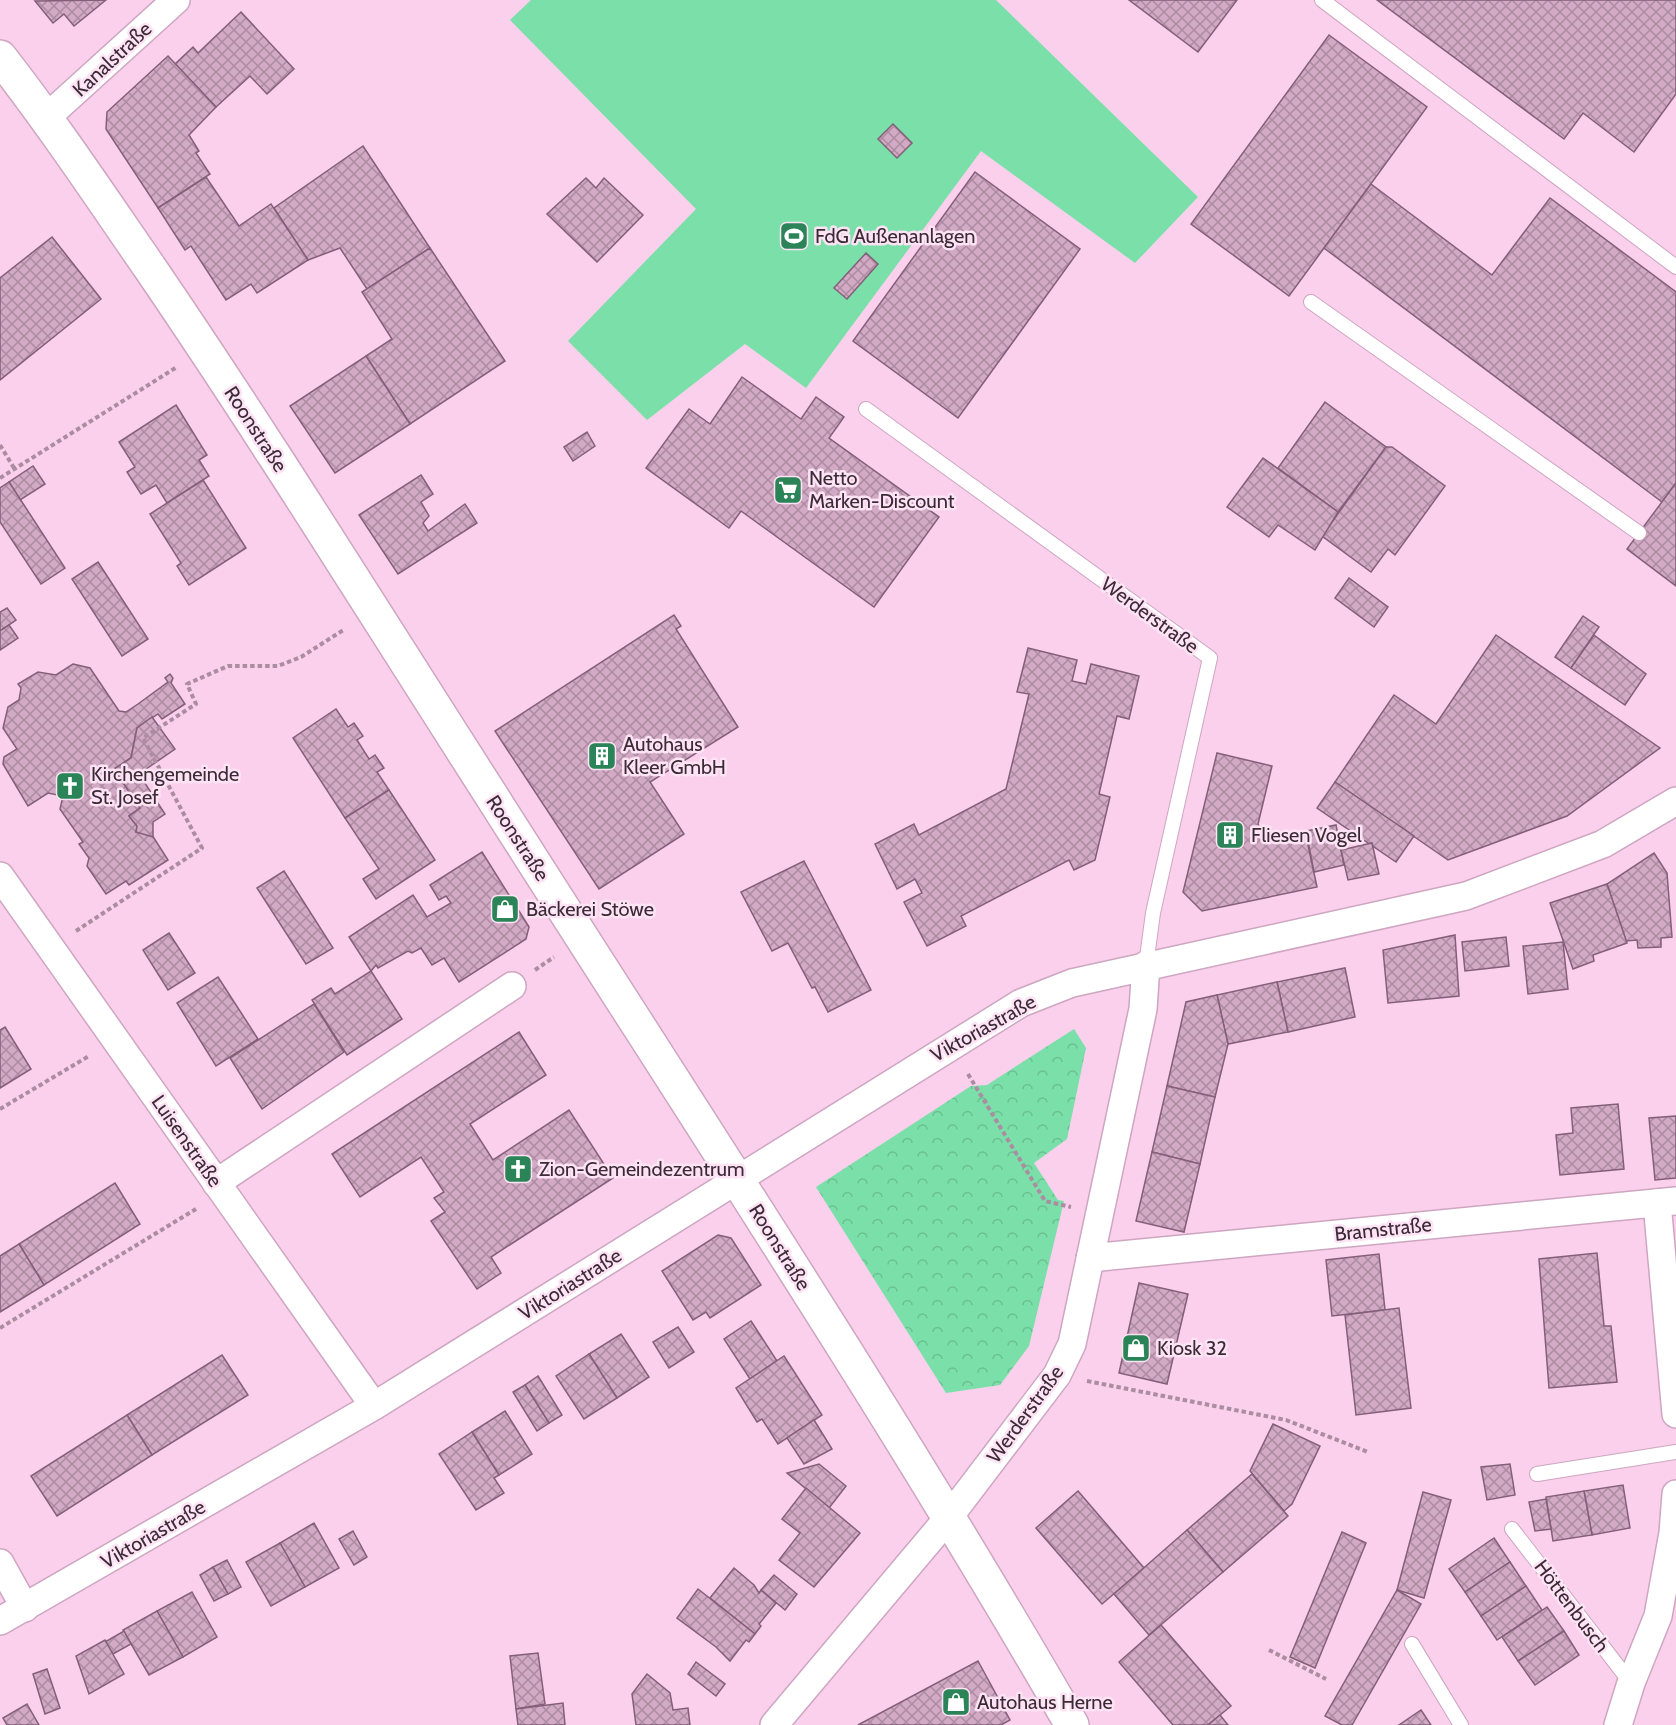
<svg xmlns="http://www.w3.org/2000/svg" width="1676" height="1725" font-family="Cabin,sans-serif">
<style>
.forest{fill:url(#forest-crowns)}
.garden{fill:#7adfa8}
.building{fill:url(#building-cross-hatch);stroke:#845f79;stroke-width:1.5}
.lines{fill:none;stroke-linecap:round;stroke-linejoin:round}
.service-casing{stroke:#cea6c1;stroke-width:16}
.minor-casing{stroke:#cea6c1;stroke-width:30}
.tertiary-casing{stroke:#cea6c1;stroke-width:36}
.path{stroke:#ac8ca1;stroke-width:4;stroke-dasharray:4.5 3;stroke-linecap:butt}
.service{stroke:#fff;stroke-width:14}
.minor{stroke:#fff;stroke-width:27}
.tertiary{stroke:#fff;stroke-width:33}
.labels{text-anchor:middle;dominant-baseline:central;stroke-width:5;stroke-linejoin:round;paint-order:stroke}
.street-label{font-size:20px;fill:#3b2b36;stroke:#fde3f4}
.poi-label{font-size:20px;fill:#3b2b36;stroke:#fde3f4;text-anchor:start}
</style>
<defs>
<pattern id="forest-crowns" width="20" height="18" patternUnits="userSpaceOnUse" patternTransform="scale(1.5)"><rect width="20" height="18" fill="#7adfa8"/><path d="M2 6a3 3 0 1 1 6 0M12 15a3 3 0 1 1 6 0" fill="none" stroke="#6ac091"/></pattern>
<pattern id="building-cross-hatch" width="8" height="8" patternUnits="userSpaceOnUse" patternTransform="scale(1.5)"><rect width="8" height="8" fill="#d3aac5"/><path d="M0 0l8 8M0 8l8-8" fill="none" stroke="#ac8ba1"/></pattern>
</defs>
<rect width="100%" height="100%" fill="#fad0ec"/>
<polygon class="forest" points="1074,1029 1086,1048 1067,1139 1034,1163 1058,1200 1064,1201 1029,1346 1000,1385 946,1393 816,1187 971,1086 987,1085"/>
<polygon class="garden" points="531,0 996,0 1198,197 1135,263 981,151 806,388 745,344 647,420 568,341 696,209 510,20"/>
<g class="building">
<polygon points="106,0 74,26 64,14 53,23 35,1"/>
<polygon points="1129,0 1237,0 1198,52"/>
<polygon points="1377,0 1676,0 1676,94 1634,152 1583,113 1564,139"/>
<polygon points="241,12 294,69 267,94 250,76 216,107 175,64 193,47 198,53"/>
<polygon points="1329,35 1427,107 1289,296 1191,224"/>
<polygon points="168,56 216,107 189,135 199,151 196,153 210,174 158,208 106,129 107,112"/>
<polygon points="893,124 912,143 897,158 878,139"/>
<polygon points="363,146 430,248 367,289 340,248 308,260 274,208"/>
<polygon points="975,172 1080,249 958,418 853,341"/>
<polygon points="206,177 239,226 271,204 308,260 257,293 251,284 226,300 191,246 185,250 158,208"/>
<polygon points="586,178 596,188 604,178 643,215 597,262 547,214"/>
<polygon points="1371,184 1492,275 1550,198 1676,292 1676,483 1662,502 1324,248"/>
<polygon points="52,237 101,299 0,380 0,278"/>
<polygon points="430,248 505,361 410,424 366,356 392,339 362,292"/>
<polygon points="866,253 878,264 847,299 834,288"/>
<polygon points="366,356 410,424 335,473 290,406"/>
<polygon points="742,377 801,419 816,397 844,417 829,438 939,517 874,607 741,511 729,528 646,468 689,409 710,424"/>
<polygon points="1325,402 1386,447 1338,512 1278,468"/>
<polygon points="176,405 207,455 199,460 209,476 167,503 156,485 141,494 127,472 135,467 119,442"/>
<polygon points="587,432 595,446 573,461 564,447"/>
<polygon points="1386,447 1392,447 1445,486 1395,555 1388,549 1371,572 1322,536"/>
<polygon points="1263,458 1338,512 1315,550 1278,525 1269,537 1227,507"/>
<polygon points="33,466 45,484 20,500 9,482"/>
<polygon points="421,475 433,494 421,502 429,516 423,523 428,531 465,504 477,523 398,574 359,515"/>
<polygon points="203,480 246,548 189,585 177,566 181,563 150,514"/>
<polygon points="9,482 65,568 41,584 0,522 0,488"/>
<polygon points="1676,483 1676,586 1627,549"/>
<polygon points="98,562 148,639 122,656 72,579"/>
<polygon points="1349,578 1388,607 1374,627 1335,598"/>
<polygon points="7,608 16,620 0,631 0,612"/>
<polygon points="674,615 681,626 676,629 738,727 650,782 684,834 599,889 495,731"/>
<polygon points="1583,616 1599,627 1571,668 1555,657"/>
<polygon points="9,625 18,638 0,650 0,631"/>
<polygon points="1496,635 1660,748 1567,816 1448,860 1335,782 1394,695 1436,724"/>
<polygon points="1594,635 1646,674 1625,705 1571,668"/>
<polygon points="1028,648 1077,660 1072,681 1086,684 1091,664 1139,676 1129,719 1117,716 1099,794 1110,797 1095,860 1074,870 1069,860 961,916 966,926 927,946 904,902 922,893 915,879 897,889 875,844 914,824 919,835 1006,789 1029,694 1017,692"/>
<polygon points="73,664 90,668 119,711 126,712 138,704 168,682 165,678 170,674 173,678 171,683 185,704 162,719 158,714 137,728 131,758 114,769 140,808 129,816 137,826 136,832 152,835 168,860 129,885 126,881 106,894 87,866 89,858 79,844 83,842 60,809 63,796 48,793 28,806 3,764 4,757 17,749 3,728 8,707 19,700 21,688 18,684 38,672 56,675"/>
<polygon points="336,709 348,727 354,723 363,736 357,740 369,759 375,755 384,768 377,772 389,790 345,818 293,738"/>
<polygon points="152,717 175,749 139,774 165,814 153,822 153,837 136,832 137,826 129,816 140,808 114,769 131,758 137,728"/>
<polygon points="1217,753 1272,766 1258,824 1266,839 1305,831 1317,887 1202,911 1183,892"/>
<polygon points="1335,782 1414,836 1396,862 1317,808"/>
<polygon points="389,790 435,860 376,899 363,879 379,869 345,818"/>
<polygon points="1336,825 1344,865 1314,872 1306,831"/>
<polygon points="1372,843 1379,874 1348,880 1341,850"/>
<polygon points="482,852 529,927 526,939 459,982 444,958 432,965 421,948 412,953 408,951 378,968 376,965 371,971 349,937 413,895 427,917 451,903 446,896 439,900 430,885"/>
<polygon points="1654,853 1667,873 1672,937 1661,938 1661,947 1638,948 1637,940 1626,941 1607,884"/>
<polygon points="804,861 871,990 828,1012 815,987 812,988 788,943 772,951 741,892"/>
<polygon points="284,871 333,948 306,964 257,888"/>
<polygon points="1607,884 1627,943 1593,955 1594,961 1573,969 1550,903"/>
<polygon points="169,933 195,973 168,990 143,950"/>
<polygon points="1455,935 1459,996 1388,1003 1383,950"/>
<polygon points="1506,937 1509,966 1465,971 1462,942"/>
<polygon points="1563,942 1568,989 1528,994 1523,946"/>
<polygon points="1345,968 1355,1017 1288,1032 1277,982"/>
<polygon points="371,971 402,1019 347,1055 312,1000 331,988 335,994"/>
<polygon points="218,977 258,1039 216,1066 177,1003"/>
<polygon points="1277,982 1288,1032 1228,1044 1217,995"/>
<polygon points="1217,995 1228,1044 1215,1097 1167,1086 1186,1002"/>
<polygon points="314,1004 344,1052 262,1109 230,1058"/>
<polygon points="5,1027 31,1069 0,1088 0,1030"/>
<polygon points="519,1032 546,1075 470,1124 493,1160 569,1110 613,1178 491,1257 501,1273 477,1289 431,1221 445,1212 434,1198 444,1192 421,1157 360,1197 332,1154"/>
<polygon points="1167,1086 1215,1097 1200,1164 1152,1152"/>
<polygon points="1618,1104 1624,1169 1560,1175 1556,1135 1573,1133 1571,1108"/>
<polygon points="1676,1116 1676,1178 1655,1180 1649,1118"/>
<polygon points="1152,1152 1200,1164 1184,1232 1136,1221"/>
<polygon points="115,1183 140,1224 44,1285 19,1244"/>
<polygon points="718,1235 731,1238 761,1285 710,1318 706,1312 693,1320 662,1271"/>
<polygon points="19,1244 44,1285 0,1312 0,1256"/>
<polygon points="1597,1253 1604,1326 1611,1326 1617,1382 1549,1388 1539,1259"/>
<polygon points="1379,1254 1385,1310 1332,1316 1326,1260"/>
<polygon points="1139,1283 1188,1294 1167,1384 1119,1373"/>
<polygon points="1399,1308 1411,1408 1356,1415 1345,1315"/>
<polygon points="751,1321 777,1361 750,1379 724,1339"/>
<polygon points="678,1327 694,1352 669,1368 653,1342"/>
<polygon points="621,1334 649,1377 617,1398 589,1354"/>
<polygon points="589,1354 617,1398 584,1419 556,1376"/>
<polygon points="222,1355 248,1395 152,1455 127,1415"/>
<polygon points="784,1356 822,1415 778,1444 762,1419 757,1422 736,1388"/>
<polygon points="538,1376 562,1415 549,1423 525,1385"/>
<polygon points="525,1385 549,1423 537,1431 513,1392"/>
<polygon points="505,1411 532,1454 499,1475 472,1432"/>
<polygon points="127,1415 152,1455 57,1516 31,1476"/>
<polygon points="814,1420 832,1449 804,1464 787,1438"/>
<polygon points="1273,1424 1320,1446 1292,1504 1284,1511 1250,1471"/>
<polygon points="472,1432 499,1475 494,1478 504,1493 476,1510 439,1454"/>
<polygon points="819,1464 846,1486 829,1508 787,1473"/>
<polygon points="1510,1464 1515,1495 1487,1500 1481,1467"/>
<polygon points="1252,1474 1288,1516 1223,1572 1187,1530"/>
<polygon points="1623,1485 1630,1528 1592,1535 1584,1491"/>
<polygon points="806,1488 860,1533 814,1587 779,1560 800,1533 782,1519"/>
<polygon points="1078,1491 1144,1568 1102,1604 1036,1528"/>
<polygon points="1584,1491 1592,1535 1553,1541 1546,1497"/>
<polygon points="1423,1492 1451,1500 1424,1598 1397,1590"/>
<polygon points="1546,1499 1551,1529 1535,1531 1529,1502"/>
<polygon points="314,1523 339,1568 305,1587 280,1543"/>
<polygon points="1187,1530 1223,1572 1149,1635 1114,1594"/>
<polygon points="353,1531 367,1557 354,1565 339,1539"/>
<polygon points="1342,1532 1366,1543 1315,1668 1290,1657"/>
<polygon points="1494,1538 1510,1562 1465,1592 1449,1569"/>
<polygon points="280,1543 305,1587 271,1606 246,1562"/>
<polygon points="227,1560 241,1587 228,1594 213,1567"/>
<polygon points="1510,1562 1526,1586 1481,1616 1465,1592"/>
<polygon points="213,1567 228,1594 214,1601 200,1575"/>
<polygon points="734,1568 754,1585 759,1593 761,1590 776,1603 759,1624 761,1626 755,1634 710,1598"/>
<polygon points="774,1575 797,1594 785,1610 761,1590"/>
<polygon points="1526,1586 1542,1610 1497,1640 1481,1616"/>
<polygon points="698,1589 755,1634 749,1642 746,1640 730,1661 716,1647 677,1618"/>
<polygon points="1397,1590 1421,1604 1352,1725 1342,1725 1325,1716"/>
<polygon points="192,1592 217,1637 183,1657 157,1611"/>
<polygon points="1547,1607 1564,1631 1518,1661 1502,1637"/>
<polygon points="157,1611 183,1657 149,1675 123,1630"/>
<polygon points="1161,1625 1231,1706 1208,1725 1173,1725 1119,1662"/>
<polygon points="124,1631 131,1644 113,1654 105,1642"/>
<polygon points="1564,1631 1579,1655 1535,1685 1518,1661"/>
<polygon points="105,1640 124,1674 89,1694 76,1656"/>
<polygon points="538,1653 545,1704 516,1709 510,1656"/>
<polygon points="978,1661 1010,1720 1001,1725 858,1725"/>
<polygon points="696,1662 725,1684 716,1696 688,1674"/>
<polygon points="47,1669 60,1708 45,1714 33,1674"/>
<polygon points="647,1674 670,1693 673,1710 688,1708 690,1725 636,1725 632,1694"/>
<polygon points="563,1703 565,1725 518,1725 516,1709"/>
<polygon points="27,1704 39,1725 7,1725 3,1718"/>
<polygon points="1421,1710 1431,1725 1399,1725"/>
<polygon points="1220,1715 1228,1725 1208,1725"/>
</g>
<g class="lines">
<g class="service-casing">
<g id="service">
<polyline points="1322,0 1676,267"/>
<polyline points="1311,302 1639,533"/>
<polyline points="866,409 1210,658 1153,913 1146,965"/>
<polyline points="1537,1474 1676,1452"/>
<polyline points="1512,1529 1631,1683"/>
<polyline points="1412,1644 1461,1725"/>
</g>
</g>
<g class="minor-casing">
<g id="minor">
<polyline points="47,117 176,0"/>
<polyline points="0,876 374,1406"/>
<polyline points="216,1183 512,986"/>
<polyline points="1657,1203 1676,1414"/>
<polyline points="1090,1258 1676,1201"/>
<polyline points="0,1563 25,1608"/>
<polyline points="0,1621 374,1406 1021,1003 1072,983 1466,896 1603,844 1676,801"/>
<polyline points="774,1725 949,1517 1057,1375 1072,1344 1143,1009 1146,965"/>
<polyline points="1618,1725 1631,1683 1658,1616 1673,1533 1676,1494"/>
</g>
</g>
<g class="tertiary-casing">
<path id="tertiary" d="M 0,57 C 53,125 101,197 150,268 C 268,441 378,619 491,795 C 687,1104 889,1408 1072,1725"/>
</g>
<g class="path">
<polyline points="0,445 14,468"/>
<polyline points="0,478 177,367"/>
<polyline points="76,931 202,848 143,738 196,704 187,684 228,666 278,666 301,657 345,629"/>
<polyline points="535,970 554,957"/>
<polyline points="968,1074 1045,1201 1071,1207"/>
<polyline points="0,1109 89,1056"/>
<polyline points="0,1328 196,1209"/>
<polyline points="1087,1381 1286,1420 1368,1452"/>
<polyline points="1269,1650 1326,1679"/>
</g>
<use href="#service" class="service"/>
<use href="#minor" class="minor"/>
<use href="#tertiary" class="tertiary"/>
</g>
<defs>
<g id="stadium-square" transform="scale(1.5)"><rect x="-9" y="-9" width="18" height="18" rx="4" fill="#2b8458" stroke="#fde3f4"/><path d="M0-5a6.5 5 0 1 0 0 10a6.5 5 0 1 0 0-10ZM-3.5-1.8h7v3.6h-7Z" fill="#fff"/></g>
<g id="supermarket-square" transform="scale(1.5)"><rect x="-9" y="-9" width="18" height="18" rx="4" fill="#2b8458" stroke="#fde3f4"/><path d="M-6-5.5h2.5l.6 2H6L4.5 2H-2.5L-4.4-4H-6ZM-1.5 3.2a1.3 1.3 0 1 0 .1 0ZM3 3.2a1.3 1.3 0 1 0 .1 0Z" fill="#fff"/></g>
<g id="building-square" transform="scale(1.5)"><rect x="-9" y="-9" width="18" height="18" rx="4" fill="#2b8458" stroke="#fde3f4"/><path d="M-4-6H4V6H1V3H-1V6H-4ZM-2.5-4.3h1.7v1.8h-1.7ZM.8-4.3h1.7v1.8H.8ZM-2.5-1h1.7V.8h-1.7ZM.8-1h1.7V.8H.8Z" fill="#fff"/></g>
<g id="church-square" transform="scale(1.5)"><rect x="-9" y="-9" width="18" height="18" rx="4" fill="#2b8458" stroke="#fde3f4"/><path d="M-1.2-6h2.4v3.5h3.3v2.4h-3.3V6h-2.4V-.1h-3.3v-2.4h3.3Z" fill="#fff"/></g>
<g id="shop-square" transform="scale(1.5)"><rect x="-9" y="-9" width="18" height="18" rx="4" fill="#2b8458" stroke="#fde3f4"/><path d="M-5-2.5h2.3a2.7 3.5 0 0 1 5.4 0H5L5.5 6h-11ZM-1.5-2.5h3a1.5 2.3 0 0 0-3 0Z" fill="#fff"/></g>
</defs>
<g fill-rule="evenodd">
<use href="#stadium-square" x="794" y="236"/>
<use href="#supermarket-square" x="788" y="490"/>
<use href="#building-square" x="602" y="756"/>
<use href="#church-square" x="70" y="786"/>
<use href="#building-square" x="1230" y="835"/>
<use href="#shop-square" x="505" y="909"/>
<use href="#church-square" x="518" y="1169"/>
<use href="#shop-square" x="1136" y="1348"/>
<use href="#shop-square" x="956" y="1702"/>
</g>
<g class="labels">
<g class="street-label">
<text transform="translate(112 59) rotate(-43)">Kanalstraße</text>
<text transform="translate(256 429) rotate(57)">Roonstraße</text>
<text transform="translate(1150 615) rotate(36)">Werderstraße</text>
<text transform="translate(518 838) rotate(57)">Roonstraße</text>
<text transform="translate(983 1028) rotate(-29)">Viktoriastraße</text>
<text transform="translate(187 1141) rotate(55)">Luisenstraße</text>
<text transform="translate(1383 1229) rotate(-6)">Bramstraße</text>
<text transform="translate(780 1247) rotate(58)">Roonstraße</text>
<text transform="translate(570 1284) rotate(-32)">Viktoriastraße</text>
<text transform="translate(1025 1414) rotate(-54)">Werderstraße</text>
<text transform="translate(153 1534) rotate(-30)">Viktoriastraße</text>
<text transform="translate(1572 1606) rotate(53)">Höttenbusch</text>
</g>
<g class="poi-label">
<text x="815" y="236">FdG Außenanlagen</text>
<text x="809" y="478">Netto<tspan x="809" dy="23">Marken-Discount</tspan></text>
<text x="623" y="744">Autohaus<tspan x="623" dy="23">Kleer GmbH</tspan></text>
<text x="91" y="774">Kirchengemeinde<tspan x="91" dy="23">St. Josef</tspan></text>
<text x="1251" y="835">Fliesen Vogel</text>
<text x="526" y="909">Bäckerei Stöwe</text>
<text x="539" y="1169">Zion-Gemeindezentrum</text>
<text x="1157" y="1348">Kiosk 32</text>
<text x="977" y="1702">Autohaus Herne</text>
</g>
</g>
</svg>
